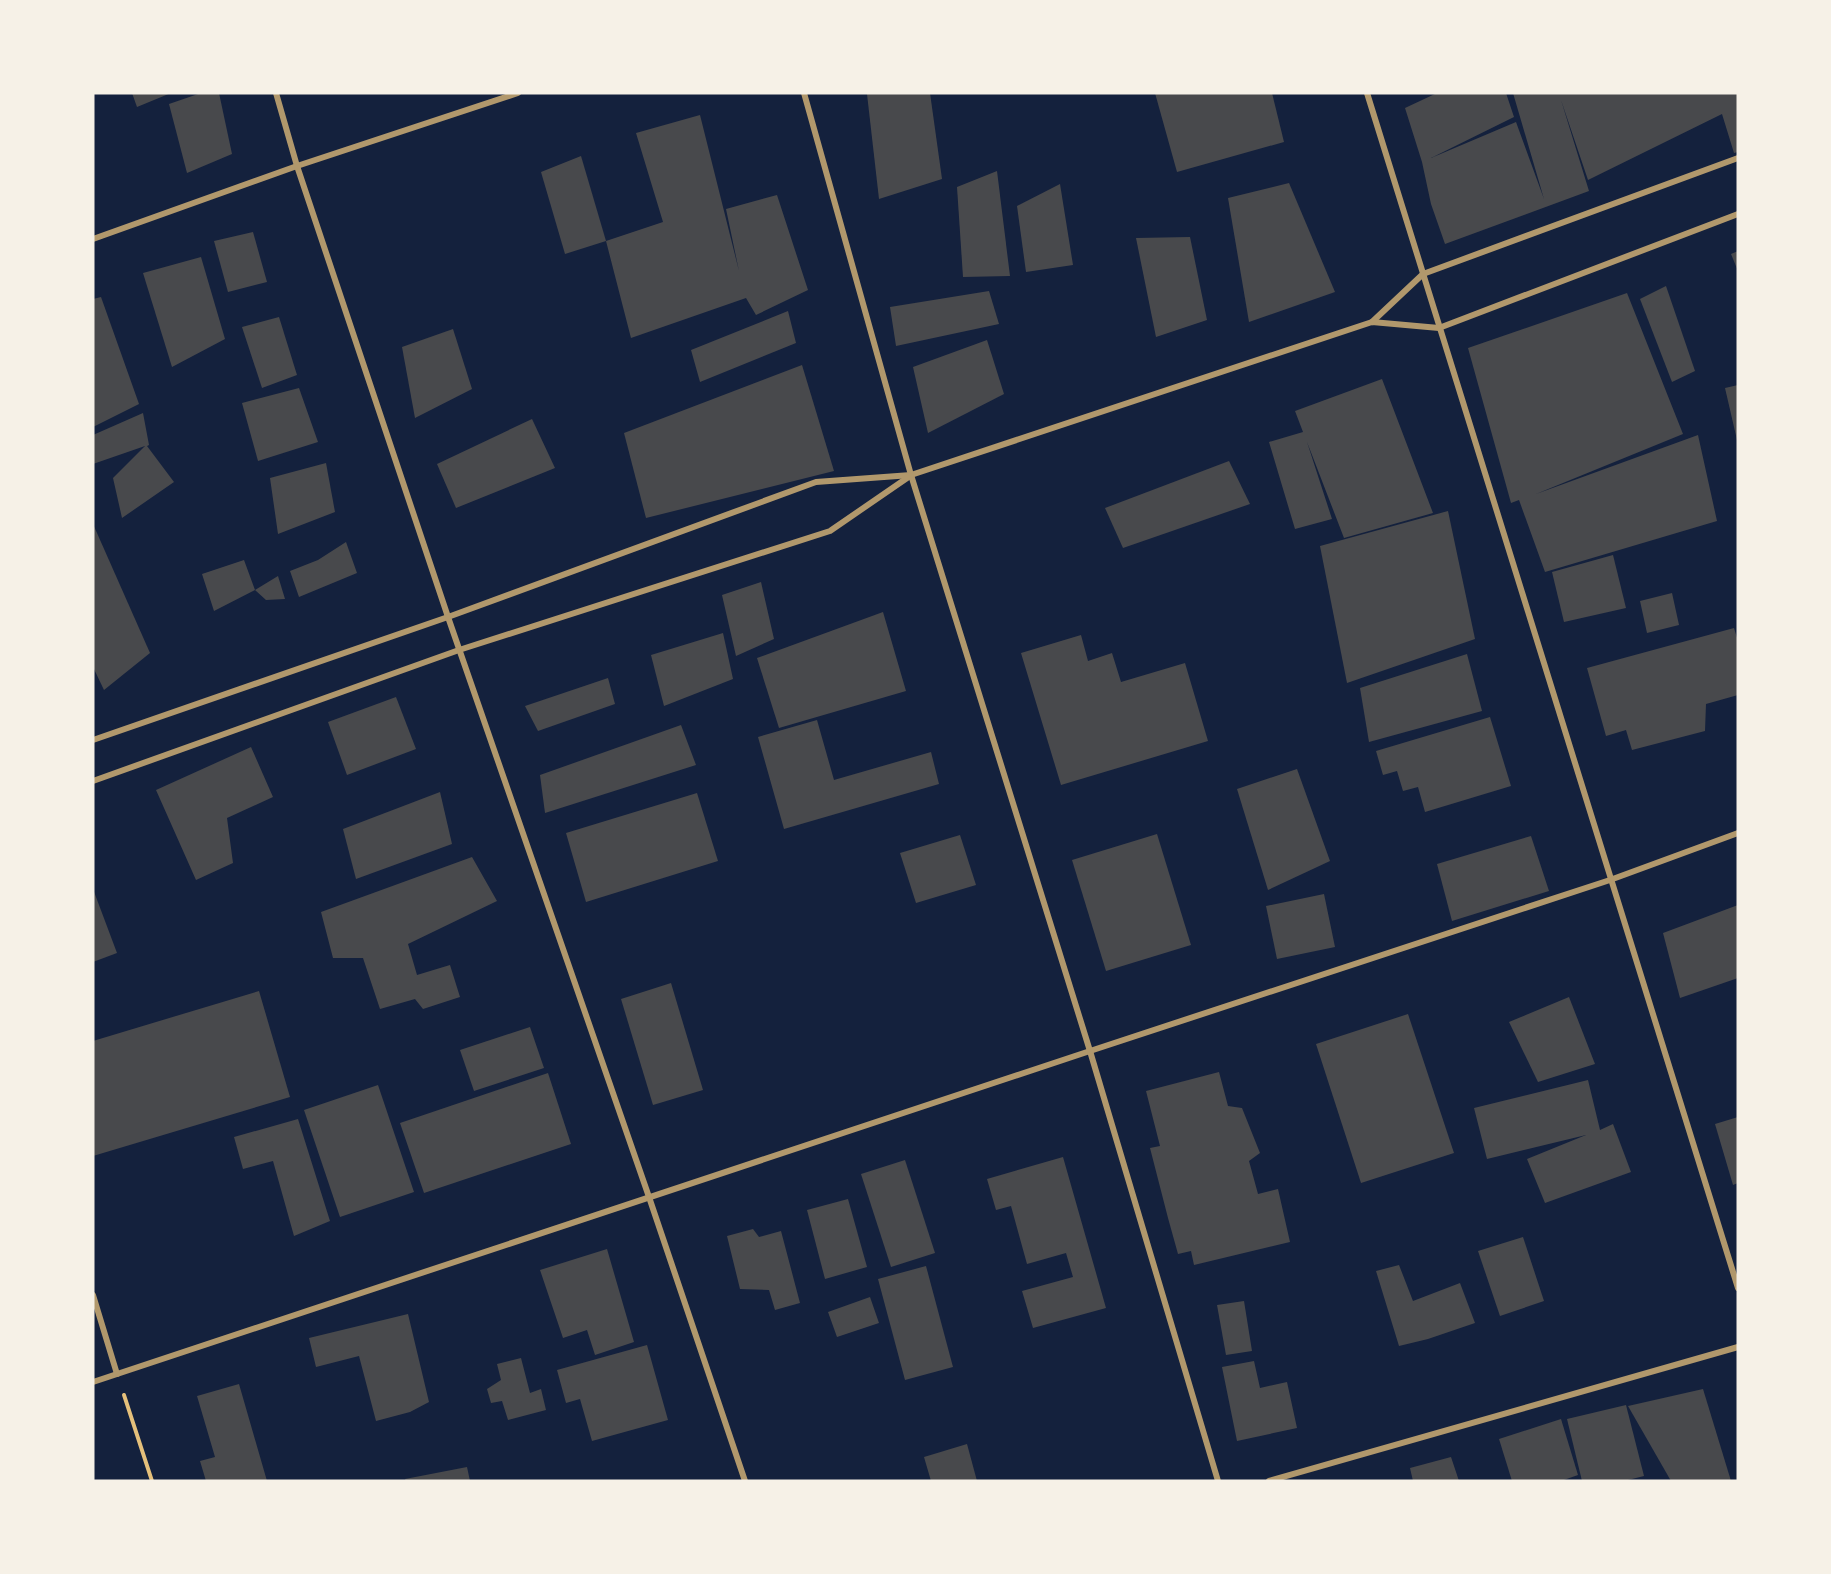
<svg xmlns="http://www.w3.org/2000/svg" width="1831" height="1574" font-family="Barlow,sans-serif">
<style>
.building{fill:#48494c}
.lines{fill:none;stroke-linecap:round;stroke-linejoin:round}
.path{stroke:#e5c07b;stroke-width:4}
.minor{stroke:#b1986c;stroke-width:6}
</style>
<rect width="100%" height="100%" fill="#14213d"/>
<g class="building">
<polygon points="132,93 171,93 137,107"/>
<polygon points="201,93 219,93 232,154 187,173 169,104"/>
<polygon points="874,93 930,93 942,179 879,199 867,94"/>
<polygon points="1155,93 1272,93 1284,142 1177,172"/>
<polygon points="1437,93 1506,93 1514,117 1431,158 1516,122 1544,199 1513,93 1738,93 1738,152 1734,153 1722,114 1588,180 1561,100 1589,191 1445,244 1431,204 1422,162 1405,108"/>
<polygon points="700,115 739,271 726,209 777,195 808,290 756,315 746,298 631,338 606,241 663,222 636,133"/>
<polygon points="581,156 606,241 565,254 541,172"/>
<polygon points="997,171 1010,276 963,277 957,187"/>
<polygon points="1289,183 1335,292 1249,322 1228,198"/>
<polygon points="1060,184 1073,265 1026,272 1017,206"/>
<polygon points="253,232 267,282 228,292 214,241"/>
<polygon points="1190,237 1207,320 1156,337 1136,238"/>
<polygon points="1738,251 1738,271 1731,254"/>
<polygon points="201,257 225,339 172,367 143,273"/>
<polygon points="1666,286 1695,371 1672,382 1640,299"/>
<polygon points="989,291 999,324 896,346 890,307"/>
<polygon points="1627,293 1683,434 1536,494 1698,435 1717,521 1545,572 1519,500 1511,503 1468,348"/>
<polygon points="101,297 139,404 93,427 93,299"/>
<polygon points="788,311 796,343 700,382 691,350"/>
<polygon points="279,317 297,375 262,388 242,327"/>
<polygon points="453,329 472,389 415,418 402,347"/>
<polygon points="987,340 1004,394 928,433 913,367"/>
<polygon points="802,365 834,471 646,518 624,433"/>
<polygon points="1382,379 1433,513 1344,538 1307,442 1332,519 1295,529 1269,442 1303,432 1295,411"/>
<polygon points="1738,385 1738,440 1737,440 1725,388"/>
<polygon points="299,388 318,442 258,461 242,403"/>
<polygon points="143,413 149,445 147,446 174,482 122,518 113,478 145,446 93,464 93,435"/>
<polygon points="532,419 555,468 456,508 437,464"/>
<polygon points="1229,461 1250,504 1123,548 1105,508"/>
<polygon points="326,463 335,512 278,534 270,478"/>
<polygon points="1448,511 1475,639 1347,683 1320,546"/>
<polygon points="93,524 150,653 104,690 93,667"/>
<polygon points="346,542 357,573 299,597 290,571 318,560"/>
<polygon points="1613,555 1626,608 1564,622 1552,572"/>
<polygon points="244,560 255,590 278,576 285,599 266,600 255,590 214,611 202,574"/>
<polygon points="761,582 774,639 736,656 722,595"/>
<polygon points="1672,593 1679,625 1647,633 1640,601"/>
<polygon points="883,612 906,691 779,728 757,658"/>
<polygon points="1734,628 1738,641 1738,695 1706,704 1705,731 1632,750 1626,730 1606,736 1587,668"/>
<polygon points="723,633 733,679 664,706 651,655"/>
<polygon points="1081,635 1088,661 1112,653 1121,682 1185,663 1208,741 1061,785 1021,653"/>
<polygon points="1467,654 1482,711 1369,742 1360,688"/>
<polygon points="608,678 615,704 538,731 525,706"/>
<polygon points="396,697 416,749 347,775 328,722"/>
<polygon points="1490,717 1511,786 1425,812 1418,787 1403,791 1397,771 1383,775 1376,751"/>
<polygon points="817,720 834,780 931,752 939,784 784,829 758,737"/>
<polygon points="681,725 696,765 545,813 540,775"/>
<polygon points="251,747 273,797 227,818 233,863 196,880 156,790"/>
<polygon points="1297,769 1330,861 1268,890 1237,789"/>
<polygon points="440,792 452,844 356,879 343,829"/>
<polygon points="697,793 718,861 586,902 566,833"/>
<polygon points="1157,834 1191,945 1106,971 1072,860"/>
<polygon points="960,835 976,885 916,903 900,853"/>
<polygon points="1531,836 1549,891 1452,921 1437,864"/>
<polygon points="472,857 497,901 408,944 417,975 450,965 460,997 423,1009 415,999 380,1009 363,958 333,958 321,912"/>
<polygon points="93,889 117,953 93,962"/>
<polygon points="1324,894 1335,947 1277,959 1266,906"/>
<polygon points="1738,905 1738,978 1680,998 1663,933"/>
<polygon points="671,983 703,1090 653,1105 621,999"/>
<polygon points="259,991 290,1097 93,1156 93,1041"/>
<polygon points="1569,997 1595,1064 1538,1082 1509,1022"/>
<polygon points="1408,1014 1454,1153 1361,1183 1316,1044"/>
<polygon points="530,1027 544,1068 474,1091 460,1050"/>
<polygon points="1219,1072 1228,1106 1242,1108 1260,1153 1249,1161 1258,1194 1278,1189 1290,1242 1194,1265 1191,1251 1178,1254 1168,1218 1150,1148 1160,1146 1146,1091"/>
<polygon points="548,1073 571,1144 424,1193 400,1123"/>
<polygon points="1588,1080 1600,1130 1613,1124 1631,1172 1545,1203 1527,1159 1586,1135 1487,1159 1474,1108"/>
<polygon points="378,1085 414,1192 340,1217 304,1110"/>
<polygon points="1738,1117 1738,1183 1733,1185 1715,1124"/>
<polygon points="298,1119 330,1221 294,1236 273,1161 243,1169 234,1137"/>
<polygon points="1063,1157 1106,1308 1033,1328 1022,1291 1073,1277 1066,1253 1027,1264 1011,1206 996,1210 987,1179"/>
<polygon points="905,1160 935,1253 891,1267 861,1174"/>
<polygon points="848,1199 867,1267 825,1279 807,1210"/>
<polygon points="753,1229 759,1237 781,1231 800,1303 775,1310 769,1290 740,1289 727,1236"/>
<polygon points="1523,1237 1544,1301 1500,1316 1478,1251"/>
<polygon points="607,1249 634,1342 595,1355 587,1330 563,1338 540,1270"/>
<polygon points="1399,1265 1413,1301 1460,1283 1475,1323 1428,1339 1399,1346 1376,1271"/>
<polygon points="926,1266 953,1367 905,1380 878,1279"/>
<polygon points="870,1297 879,1323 837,1337 828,1312"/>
<polygon points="1244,1301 1252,1351 1226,1355 1217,1305"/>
<polygon points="408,1314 429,1402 410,1412 376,1421 359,1356 316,1367 309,1338"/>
<polygon points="647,1345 668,1420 592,1441 580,1399 566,1403 557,1370"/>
<polygon points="521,1358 530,1393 541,1389 546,1410 508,1420 502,1401 491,1403 487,1389 501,1380 497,1364"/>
<polygon points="1254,1361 1260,1388 1287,1382 1297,1428 1237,1441 1222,1367"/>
<polygon points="239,1384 267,1481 206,1481 200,1461 215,1457 197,1396"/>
<polygon points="1703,1389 1731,1481 1671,1481 1628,1406"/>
<polygon points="1626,1405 1644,1476 1624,1481 1582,1481 1567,1419"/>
<polygon points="1561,1419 1578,1475 1561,1481 1512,1481 1499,1439"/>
<polygon points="967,1444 977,1481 931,1481 924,1457"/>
<polygon points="1451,1457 1459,1481 1413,1481 1410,1468"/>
<polygon points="467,1467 470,1481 406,1481 405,1479"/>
</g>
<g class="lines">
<polyline class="path" points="124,1395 152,1481"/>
<g class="minor">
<polyline points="276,93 297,166 448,617 649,1197 745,1481"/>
<polyline points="804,93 911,475 1090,1051 1218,1481"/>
<polyline points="1367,93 1738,1288"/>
<polyline points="93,239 297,166 518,93"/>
<polyline points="1372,322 1423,274 1738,158"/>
<polyline points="93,740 448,617 816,482 911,475 1372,322 1439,328 1738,214"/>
<polyline points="93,781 459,650 830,531 910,476"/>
<polyline points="93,1295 117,1374"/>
<polyline points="93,1382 1090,1051 1610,880 1738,833"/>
<polyline points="1269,1481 1738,1347"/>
</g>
</g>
<rect width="1831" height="1574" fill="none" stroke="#f6f1e7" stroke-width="189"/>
</svg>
